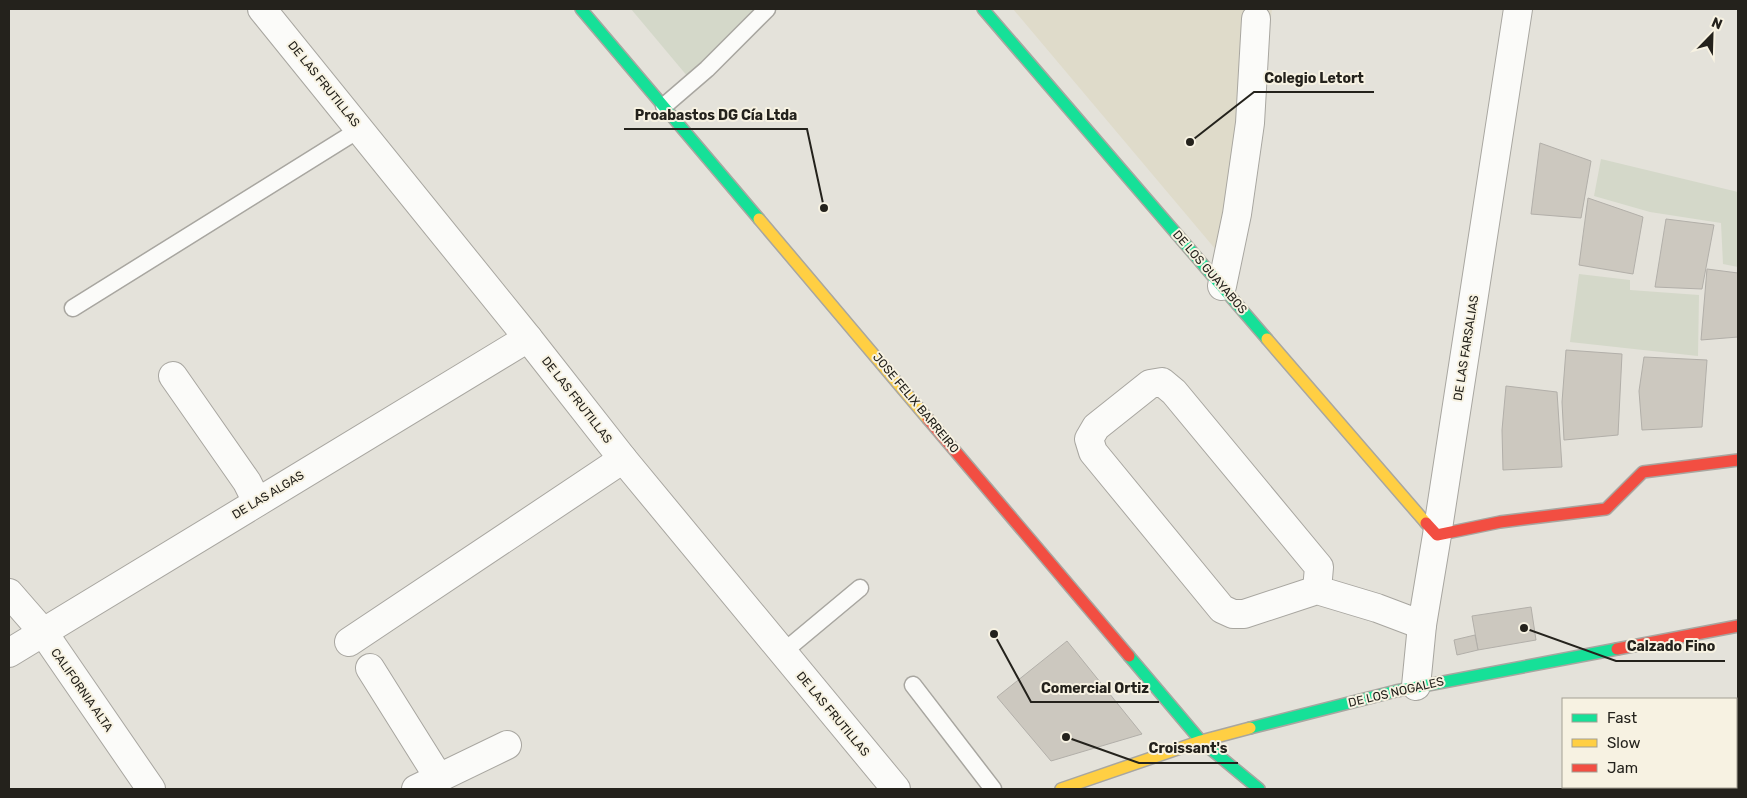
<svg xmlns="http://www.w3.org/2000/svg" width="1747" height="798" font-family="Rubik,sans-serif">
<style>
.built{fill:#dfdbca}
.green{fill:#d4d8c9}
.building{fill:#ccc8bf;stroke:#b2afa9}
.lines{fill:none;stroke-linecap:round;stroke-linejoin:round}
.lane-casing{stroke:#a8a6a0;stroke-width:19}
.street-casing{stroke:#a8a6a0;stroke-width:30}
.fast-casing{stroke:#a8a6a0;stroke-width:14}
.slow-casing{stroke:#a8a6a0;stroke-width:14}
.jam-casing{stroke:#a8a6a0;stroke-width:14}
.lane{stroke:#fbfbf9;stroke-width:16}
.street{stroke:#fbfbf9;stroke-width:28}
.fast{stroke:#16e098;stroke-width:11}
.slow{stroke:#ffcf43;stroke-width:11}
.jam{stroke:#f24e42;stroke-width:11}
.labels{text-anchor:middle;dominant-baseline:central;stroke-width:4;stroke-linejoin:round;paint-order:stroke}
.street-label{font-size:12px;fill:#24221c;stroke:#f7f2e2}
.leader{fill:none;stroke:#24221c;stroke-width:2}
.callout-dot{fill:#24221c;stroke:#f7f2e2;stroke-width:2}
.callout-label{font-size:14px;text-anchor:middle;font-weight:bold;fill:#24221c;stroke:#f7f2e2;stroke-width:4;stroke-linejoin:round;paint-order:stroke}
</style>
<rect width="100%" height="100%" fill="#e4e2da"/>
<polygon class="built" points="1013,9 1272,9 1238,276"/>
<g class="green">
<polygon points="631,9 775,9 688,77"/>
<polygon points="1601,159 1738,192 1738,267 1723,264 1721,223 1650,212 1594,196"/>
<polygon points="1579,274 1630,280 1630,290 1699,295 1698,356 1570,342"/>
</g>
<g class="building">
<polygon points="1540,143 1591,161 1581,218 1531,214"/>
<polygon points="1588,198 1643,217 1633,274 1579,265"/>
<polygon points="1666,219 1714,225 1702,289 1655,287"/>
<polygon points="1707,269 1738,273 1738,337 1701,340"/>
<polygon points="1566,350 1622,354 1618,435 1564,440 1562,402"/>
<polygon points="1644,357 1707,360 1702,427 1642,430 1639,391"/>
<polygon points="1506,386 1557,392 1562,467 1503,470 1502,430"/>
<polygon points="1531,607 1536,640 1478,650 1472,616"/>
<polygon points="1475,635 1478,650 1457,655 1454,640"/>
<polygon points="1067,641 1142,734 1051,761 997,697"/>
</g>
<g class="lines">
<g class="lane-casing">
<g id="lane">
<polyline points="664,106 707,69 767,9"/>
<polyline points="73,308 360,129"/>
<polyline points="782,653 860,588"/>
<polyline points="913,685 993,789"/>
</g>
</g>
<g class="street-casing">
<g id="street">
<polyline points="262,9 528,338 623,459 896,789"/>
<polyline points="1222,286 1237,214 1250,123 1256,19"/>
<polyline points="173,376 247,482 257,502"/>
<polyline points="1317,590 1319,567 1174,392 1162,382 1150,384 1096,427 1089,439 1093,452 1222,609 1233,614 1244,614 1317,590 1377,608 1422,625"/>
<polyline points="9,593 43,632 151,789"/>
<polyline points="349,642 623,459"/>
<polyline points="9,653 528,338"/>
<polyline points="370,668 439,778"/>
<polyline points="1416,686 1422,625 1437,535 1518,9"/>
<polyline points="416,789 507,745"/>
</g>
</g>
<g class="fast-casing">
<g id="fast">
<polyline points="581,9 759,219"/>
<polyline points="983,9 1267,339"/>
<polyline points="1129,656 1201,741 1259,789"/>
<polyline points="1250,728 1396,691 1617,649"/>
</g>
</g>
<g class="slow-casing">
<g id="slow">
<polyline points="759,219 928,419"/>
<polyline points="1267,339 1426,523"/>
<polyline points="1061,789 1201,741 1250,728"/>
</g>
</g>
<g class="jam-casing">
<g id="jam">
<polyline points="928,419 1129,656"/>
<polyline points="1426,523 1437,535 1500,522 1606,509 1643,472 1738,460"/>
<polyline points="1617,649 1738,626"/>
</g>
</g>
<use href="#lane" class="lane"/>
<use href="#street" class="street"/>
<use href="#fast" class="fast"/>
<use href="#slow" class="slow"/>
<use href="#jam" class="jam"/>
</g>
<g class="labels">
<g class="street-label">
<text transform="translate(324 84) rotate(51)">DE LAS FRUTILLAS</text>
<text transform="translate(1210 272) rotate(49)">DE LOS GUAYABOS</text>
<text transform="translate(1466 348) rotate(-81)">DE LAS FARSALIAS</text>
<text transform="translate(577 400) rotate(52)">DE LAS FRUTILLAS</text>
<text transform="translate(916 403) rotate(50)">JOSE FELIX BARREIRO</text>
<text transform="translate(268 495) rotate(-31)">DE LAS ALGAS</text>
<text transform="translate(82 690) rotate(55)">CALIFORNIA ALTA</text>
<text transform="translate(1396 692) rotate(-13)">DE LOS NOGALES</text>
<text transform="translate(833 714) rotate(50)">DE LAS FRUTILLAS</text>
</g>
</g>
<path class="leader" d="M1190 142L1254 92H1374M824 208L807 129H624M1524 628L1616 661H1725M994 634L1031 702H1159M1066 737L1139 763H1238"/>
<g class="callout-dot">
<circle cx="1190" cy="142" r="5"/>
<circle cx="824" cy="208" r="5"/>
<circle cx="1524" cy="628" r="5"/>
<circle cx="994" cy="634" r="5"/>
<circle cx="1066" cy="737" r="5"/>
</g>
<g class="callout-label">
<text x="1314" y="83">Colegio Letort</text>
<text x="716" y="120">Proabastos DG Cía Ltda</text>
<text x="1671" y="651">Calzado Fino</text>
<text x="1095" y="693">Comercial Ortiz</text>
<text x="1188" y="753">Croissant's</text>
</g>
<rect width="1747" height="798" fill="none" stroke="#24221c" stroke-width="20"/>
<rect x="1562" y="698" width="175" height="90" fill="#f7f2e2" stroke="#a39f93"/>
<rect x="1572" y="714" width="25" height="8" fill="#16e098" stroke="#a39f93"/>
<text x="1607" y="723" font-size="15" fill="#24221c">Fast</text>
<rect x="1572" y="739" width="25" height="8" fill="#ffcf43" stroke="#a39f93"/>
<text x="1607" y="748" font-size="15" fill="#24221c">Slow</text>
<rect x="1572" y="764" width="25" height="8" fill="#f24e42" stroke="#a39f93"/>
<text x="1607" y="773" font-size="15" fill="#24221c">Jam</text>
<g transform="translate(1712 35) rotate(23)" stroke="#f7f2e2" stroke-width="4" paint-order="stroke">
<path d="M0-4L9 19L0 12L-9 19Z" fill="#24221c"/>
<text y="-8" font-size="14" font-weight="bold" text-anchor="middle" fill="#24221c">N</text>
</g>
</svg>
